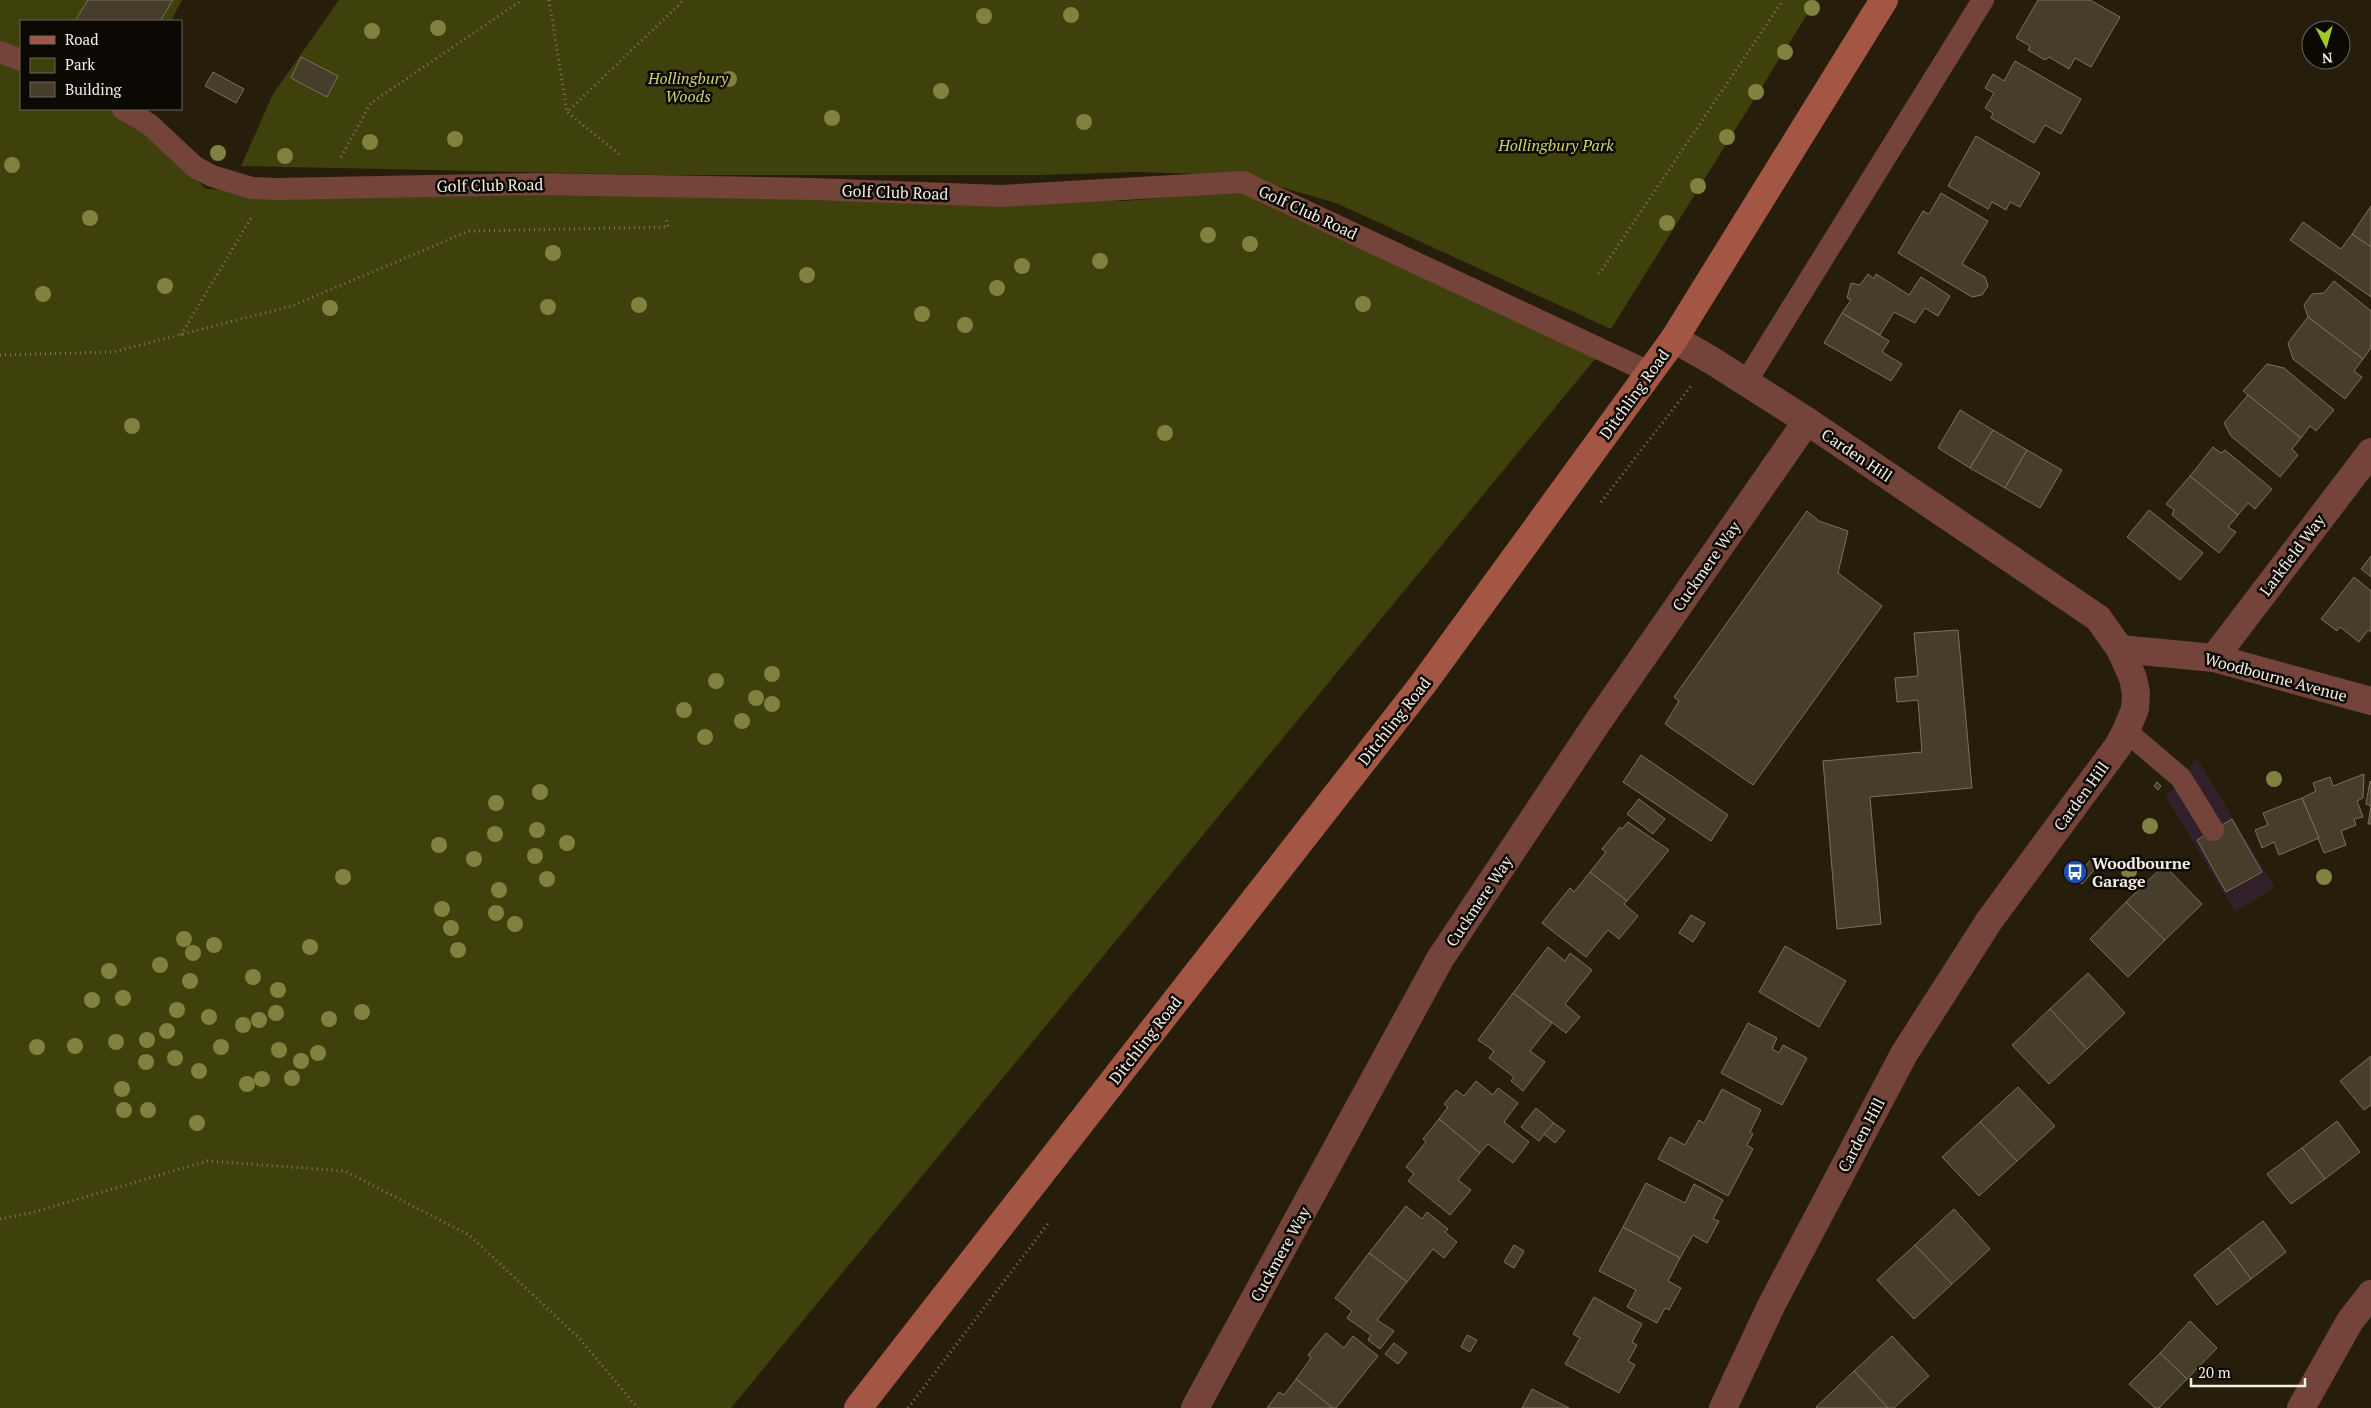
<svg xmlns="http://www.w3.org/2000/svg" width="2371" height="1408" font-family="'PT Serif',serif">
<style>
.industrial{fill:#312029}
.green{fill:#3f410c}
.building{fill:#463d2a;stroke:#7b715c}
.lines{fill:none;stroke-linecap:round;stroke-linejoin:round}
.path{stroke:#7d7767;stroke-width:3;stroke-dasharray:1 4;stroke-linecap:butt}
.lane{stroke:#744339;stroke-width:22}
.street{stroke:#744339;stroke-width:28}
.secondary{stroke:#a45645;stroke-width:28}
.tree{fill:#828240}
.labels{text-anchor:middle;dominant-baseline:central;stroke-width:5;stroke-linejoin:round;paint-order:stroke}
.park-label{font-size:16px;font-style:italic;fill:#ced36b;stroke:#0c0803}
.street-label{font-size:16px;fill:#f4efe3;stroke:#0c0803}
.poi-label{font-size:16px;font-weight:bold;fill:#f4efe3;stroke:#0c0803;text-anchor:start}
</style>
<rect width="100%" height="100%" fill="#261e0b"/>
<polygon class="industrial" points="2197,758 2275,888 2235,912 2166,797"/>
<g class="green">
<polygon points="0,0 182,0 171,21 21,21 21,109 127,109 126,111 206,189 321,192 671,190 1124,201 1245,191 1600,353 731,1408 0,1408"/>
<polygon points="339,0 1816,0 1611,329 1336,203 1240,175 1136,172 1040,175 659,175 241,166 273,94"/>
</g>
<g class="building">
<polygon points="88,0 173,0 160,21 75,21"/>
<polygon points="2038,0 2090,0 2120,17 2091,67 2075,58 2069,69 2049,57 2045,60 2028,50 2030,46 2016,38"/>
<polygon points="301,57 338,76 327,97 291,78"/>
<polygon points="2015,61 2081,99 2061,134 2045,125 2034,143 1991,118 1993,113 1985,108 1994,93 1985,88 1993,74 2004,81"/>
<polygon points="213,72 244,89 236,103 205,86"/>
<polygon points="1976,136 2040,173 2020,207 2010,202 2006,210 1992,202 1988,209 1948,186"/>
<polygon points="1941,193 1988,221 1962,264 1985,277 1988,286 1982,295 1972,297 1898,253 1923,211 1929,214"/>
<polygon points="2371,206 2371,247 2352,234"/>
<polygon points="2303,222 2341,249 2352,234 2371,247 2371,297 2290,240"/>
<polygon points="1868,274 1874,279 1876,274 1909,295 1921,277 1950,296 1938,316 1925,308 1915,323 1894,312 1880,335 1842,313 1851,300 1847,298 1851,283 1860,285"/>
<polygon points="2334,281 2371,311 2371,348 2363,359 2308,317 2304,305 2312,294 2324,293"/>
<polygon points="1842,313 1889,341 1882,352 1902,364 1891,381 1824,343"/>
<polygon points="2308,317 2363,359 2354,371 2362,377 2345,399 2293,359 2288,343"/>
<polygon points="2267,364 2284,368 2334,410 2316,431 2310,426 2301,438 2243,391"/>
<polygon points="2248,395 2301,438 2292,449 2298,455 2280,477 2231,436 2224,423"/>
<polygon points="1960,410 1993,430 1970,468 1938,448"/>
<polygon points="1993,430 2027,450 2005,488 1970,468"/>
<polygon points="2213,447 2221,453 2225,450 2272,489 2255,509 2248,503 2238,515 2190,476"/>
<polygon points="2027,450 2062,470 2040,508 2005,488"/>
<polygon points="2190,476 2238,515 2228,527 2236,532 2219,553 2172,515 2174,510 2166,504"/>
<polygon points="2149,510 2203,553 2180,580 2127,537"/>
<polygon points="1807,511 1819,521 1848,531 1838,573 1882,606 1753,785 1665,724 1679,701 1674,697"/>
<polygon points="2371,556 2371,577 2361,569"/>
<polygon points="2354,577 2371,591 2371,632 2368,630 2359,642 2340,627 2337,631 2321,619"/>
<polygon points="1958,630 1972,788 1870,797 1881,924 1837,929 1823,761 1922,752 1918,700 1897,702 1895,678 1918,676 1914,633"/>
<polygon points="1641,755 1728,815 1711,841 1623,782"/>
<polygon points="2364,774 2363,798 2357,801 2363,817 2354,819 2356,825 2341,831 2346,845 2324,853 2302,798 2316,791 2313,783 2330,777 2333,786"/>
<polygon points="2370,781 2371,782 2371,824 2368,824 2371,806 2366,804"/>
<polygon points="2157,782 2161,786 2158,790 2154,786"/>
<polygon points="2302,798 2319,838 2279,855 2274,842 2262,848 2255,830 2268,825 2263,813"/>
<polygon points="1639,799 1665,819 1653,834 1627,814"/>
<polygon points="2232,819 2262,872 2226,892 2197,840"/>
<polygon points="1628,822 1669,850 1627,901 1590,872 1606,852 1602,849 1620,827 1622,829"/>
<polygon points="2092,858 2099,864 2082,884 2075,879"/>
<polygon points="2164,865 2202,904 2165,940 2126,902"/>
<polygon points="1590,872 1627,901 1624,904 1638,916 1619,939 1608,930 1586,957 1542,923 1570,888 1574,892"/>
<polygon points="2126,902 2165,940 2128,977 2090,939"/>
<polygon points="1691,915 1705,923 1693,942 1679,933"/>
<polygon points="1785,946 1846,981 1819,1027 1759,992"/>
<polygon points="1548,947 1565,961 1570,953 1592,970 1565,1004 1580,1017 1566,1033 1513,993"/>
<polygon points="2088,973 2125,1013 2087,1049 2050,1009"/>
<polygon points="1513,993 1552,1023 1530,1051 1545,1062 1523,1091 1511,1081 1514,1077 1489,1058 1494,1051 1478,1040"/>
<polygon points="2050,1009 2087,1049 2049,1084 2012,1045"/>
<polygon points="1748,1023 1777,1038 1772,1049 1779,1053 1783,1045 1807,1058 1782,1105 1721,1073"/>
<polygon points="2371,1056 2371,1105 2364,1110 2340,1081"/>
<polygon points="1476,1081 1493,1095 1498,1088 1518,1103 1504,1122 1529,1142 1513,1163 1488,1144 1480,1153 1439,1119 1448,1107 1444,1104 1456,1090 1464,1096"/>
<polygon points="2018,1087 2055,1126 2017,1161 1980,1122"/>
<polygon points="1722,1089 1761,1110 1750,1132 1753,1134 1747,1145 1753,1149 1728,1196 1658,1159 1670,1137 1685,1145 1699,1120 1704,1123"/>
<polygon points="1536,1108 1554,1123 1539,1141 1521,1127"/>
<polygon points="1439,1119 1480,1153 1458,1180 1471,1190 1450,1215 1408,1181 1414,1174 1406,1167 1426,1142 1423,1139"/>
<polygon points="2337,1121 2360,1152 2325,1179 2302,1148"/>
<polygon points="1980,1122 2017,1161 1979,1196 1942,1157"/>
<polygon points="1554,1123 1565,1131 1555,1143 1544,1134"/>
<polygon points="2302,1148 2325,1179 2291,1204 2267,1174"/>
<polygon points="1646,1183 1685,1203 1694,1184 1723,1200 1713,1219 1719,1221 1707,1243 1693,1235 1680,1258 1623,1227"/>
<polygon points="1406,1206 1422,1219 1427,1212 1448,1229 1445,1232 1457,1242 1444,1258 1433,1249 1407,1282 1369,1253"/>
<polygon points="1954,1209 1990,1249 1952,1284 1915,1245"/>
<polygon points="2263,1221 2286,1252 2251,1279 2228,1248"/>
<polygon points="1623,1227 1680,1258 1668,1281 1681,1288 1669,1310 1665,1308 1657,1323 1627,1307 1636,1290 1599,1271"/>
<polygon points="1514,1245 1524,1251 1514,1268 1504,1262"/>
<polygon points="1915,1245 1952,1284 1914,1319 1877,1280"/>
<polygon points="2228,1248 2251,1279 2217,1305 2194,1275"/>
<polygon points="1369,1253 1407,1282 1377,1320 1394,1331 1380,1349 1368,1340 1371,1335 1347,1318 1352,1311 1335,1298"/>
<polygon points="1594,1297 1642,1324 1632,1342 1637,1345 1628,1361 1635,1365 1619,1393 1565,1364 1580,1338 1573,1334"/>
<polygon points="2190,1321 2217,1348 2187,1379 2160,1353"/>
<polygon points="1326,1333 1344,1348 1353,1336 1378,1356 1336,1408 1333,1408 1296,1379 1311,1358 1308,1355"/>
<polygon points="1467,1335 1477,1340 1470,1352 1461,1347"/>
<polygon points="1892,1336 1929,1376 1894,1408 1888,1408 1854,1371"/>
<polygon points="1394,1343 1407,1353 1398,1364 1385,1354"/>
<polygon points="2160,1353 2187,1379 2159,1408 2155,1408 2129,1384"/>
<polygon points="1854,1371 1888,1408 1817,1408 1816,1407"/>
<polygon points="1296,1379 1333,1408 1267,1408 1279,1392 1284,1395"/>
<polygon points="1532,1389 1569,1408 1522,1408"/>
</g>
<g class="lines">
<g class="path">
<polyline points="549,0 567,112"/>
<polyline points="619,154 567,112 684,0"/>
<polyline points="341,157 371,103 522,0"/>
<polyline points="1599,274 1783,0"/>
<polyline points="181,335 251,218"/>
<polyline points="0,355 113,352 292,306 469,231 668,227 666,218"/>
<polyline points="1601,502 1691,386"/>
<polyline points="0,1219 31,1213 207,1161 345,1171 469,1235 578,1337 638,1408"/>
<polyline points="908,1408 1050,1221"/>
</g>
<g class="lane">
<polyline points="0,52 21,60"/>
<polyline points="123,109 149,124 195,167 212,176 252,188 275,189 535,184 814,189 1001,196 1243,182 1649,372"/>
<polyline points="1746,382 1983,0"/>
<polyline points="2126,731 2181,778 2213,830"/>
</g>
<g class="street">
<polyline points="1674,339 1711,360 1807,421 2098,618 2120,649 2133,678 2136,693 2135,709 2126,731 2118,746 1989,921 1904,1054 1772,1304 1723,1408"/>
<polyline points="2120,649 2214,658 2371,701"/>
<polyline points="2214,658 2371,452"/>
<polyline points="1195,1408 1440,959 1599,720 1807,421"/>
<polyline points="2301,1408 2350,1321 2371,1294"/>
</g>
<polyline class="secondary" points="858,1408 1423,684 1674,339 1884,0"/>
</g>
<g class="tree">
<circle cx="1812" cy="8" r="8"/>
<circle cx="1071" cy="15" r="8"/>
<circle cx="984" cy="16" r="8"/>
<circle cx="438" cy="28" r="8"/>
<circle cx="372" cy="31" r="8"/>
<circle cx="1785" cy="52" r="8"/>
<circle cx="729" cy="79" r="8"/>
<circle cx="941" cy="91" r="8"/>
<circle cx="1756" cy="92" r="8"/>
<circle cx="832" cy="118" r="8"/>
<circle cx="1084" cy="122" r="8"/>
<circle cx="1727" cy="137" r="8"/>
<circle cx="455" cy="139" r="8"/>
<circle cx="370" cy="142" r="8"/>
<circle cx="218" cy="153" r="8"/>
<circle cx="285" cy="156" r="8"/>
<circle cx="12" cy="165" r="8"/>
<circle cx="1698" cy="186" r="8"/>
<circle cx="90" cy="218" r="8"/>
<circle cx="1667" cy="223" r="8"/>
<circle cx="1208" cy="235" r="8"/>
<circle cx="1250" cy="244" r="8"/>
<circle cx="553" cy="253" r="8"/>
<circle cx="1100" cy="261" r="8"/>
<circle cx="1022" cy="266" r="8"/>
<circle cx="807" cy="275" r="8"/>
<circle cx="165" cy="286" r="8"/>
<circle cx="997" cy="288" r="8"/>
<circle cx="43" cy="294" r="8"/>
<circle cx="1363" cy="304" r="8"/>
<circle cx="639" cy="305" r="8"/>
<circle cx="548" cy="307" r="8"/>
<circle cx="330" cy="308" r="8"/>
<circle cx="922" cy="314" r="8"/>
<circle cx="965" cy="325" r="8"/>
<circle cx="132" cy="426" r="8"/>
<circle cx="1165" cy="433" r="8"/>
<circle cx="772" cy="674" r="8"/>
<circle cx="716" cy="681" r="8"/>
<circle cx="756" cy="698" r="8"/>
<circle cx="772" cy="704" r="8"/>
<circle cx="684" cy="710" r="8"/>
<circle cx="742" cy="721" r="8"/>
<circle cx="705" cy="737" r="8"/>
<circle cx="2274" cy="779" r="8"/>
<circle cx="540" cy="792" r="8"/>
<circle cx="496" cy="803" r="8"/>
<circle cx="2150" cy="826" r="8"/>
<circle cx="537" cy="830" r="8"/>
<circle cx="495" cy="834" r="8"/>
<circle cx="567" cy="843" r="8"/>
<circle cx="439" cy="845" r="8"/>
<circle cx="535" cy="856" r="8"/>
<circle cx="474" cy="859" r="8"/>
<circle cx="2129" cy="871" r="8"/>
<circle cx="343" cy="877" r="8"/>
<circle cx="2324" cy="877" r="8"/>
<circle cx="547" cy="879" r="8"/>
<circle cx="499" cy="890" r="8"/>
<circle cx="442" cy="909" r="8"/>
<circle cx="496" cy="913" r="8"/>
<circle cx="515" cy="924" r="8"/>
<circle cx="451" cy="928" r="8"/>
<circle cx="184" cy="939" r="8"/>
<circle cx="214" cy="945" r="8"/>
<circle cx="310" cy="947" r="8"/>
<circle cx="458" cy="950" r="8"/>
<circle cx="193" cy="953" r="8"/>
<circle cx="160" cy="965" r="8"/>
<circle cx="109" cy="971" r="8"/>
<circle cx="253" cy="977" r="8"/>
<circle cx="190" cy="981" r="8"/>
<circle cx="278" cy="990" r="8"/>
<circle cx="123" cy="998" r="8"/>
<circle cx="92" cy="1000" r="8"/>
<circle cx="177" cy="1010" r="8"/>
<circle cx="362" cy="1012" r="8"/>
<circle cx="276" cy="1013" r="8"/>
<circle cx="209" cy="1017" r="8"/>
<circle cx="329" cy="1019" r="8"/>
<circle cx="259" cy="1020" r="8"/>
<circle cx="243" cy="1025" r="8"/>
<circle cx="167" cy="1031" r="8"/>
<circle cx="147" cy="1040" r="8"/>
<circle cx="116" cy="1042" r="8"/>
<circle cx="75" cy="1046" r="8"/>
<circle cx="37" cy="1047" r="8"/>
<circle cx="221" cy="1047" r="8"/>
<circle cx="279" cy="1050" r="8"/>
<circle cx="318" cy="1053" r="8"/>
<circle cx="175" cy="1058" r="8"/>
<circle cx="301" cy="1061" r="8"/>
<circle cx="146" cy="1062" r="8"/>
<circle cx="199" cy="1071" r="8"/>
<circle cx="292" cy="1078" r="8"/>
<circle cx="262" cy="1079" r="8"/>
<circle cx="247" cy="1084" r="8"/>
<circle cx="122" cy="1089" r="8"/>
<circle cx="124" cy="1110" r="8"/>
<circle cx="148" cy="1110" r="8"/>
<circle cx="197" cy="1123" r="8"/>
</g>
<defs>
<g id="bus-disc" transform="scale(1.25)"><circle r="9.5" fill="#1a4fb4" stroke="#0c0803"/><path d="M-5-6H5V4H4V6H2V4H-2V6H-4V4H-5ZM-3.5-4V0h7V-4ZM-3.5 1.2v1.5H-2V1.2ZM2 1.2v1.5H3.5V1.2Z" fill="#fff"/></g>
</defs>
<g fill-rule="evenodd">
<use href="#bus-disc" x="2075" y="872"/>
</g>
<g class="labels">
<g class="park-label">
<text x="688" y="78">Hollingbury<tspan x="688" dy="18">Woods</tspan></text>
<text x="1556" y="145">Hollingbury Park</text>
</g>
<g class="street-label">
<text transform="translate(490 185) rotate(-1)">Golf Club Road</text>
<text transform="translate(895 192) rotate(2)">Golf Club Road</text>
<text transform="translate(1308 212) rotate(25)">Golf Club Road</text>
<text transform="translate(1634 394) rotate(-54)">Ditchling Road</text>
<text transform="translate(1857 455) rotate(34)">Carden Hill</text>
<text transform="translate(2292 555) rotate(-53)">Larkfield Way</text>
<text transform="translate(1706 566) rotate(-55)">Cuckmere Way</text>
<text transform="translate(2276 677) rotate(15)">Woodbourne Avenue</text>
<text transform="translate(1394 721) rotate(-52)">Ditchling Road</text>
<text transform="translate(2081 796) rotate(-54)">Carden Hill</text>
<text transform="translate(1479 901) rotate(-56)">Cuckmere Way</text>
<text transform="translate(1145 1040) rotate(-52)">Ditchling Road</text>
<text transform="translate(1861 1135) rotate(-62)">Carden Hill</text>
<text transform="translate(1280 1254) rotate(-61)">Cuckmere Way</text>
</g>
<g class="poi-label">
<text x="2092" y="863">Woodbourne<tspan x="2092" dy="18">Garage</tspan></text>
</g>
</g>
<rect x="20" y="20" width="162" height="90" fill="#0c0803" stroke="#69645d"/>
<rect x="30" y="36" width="25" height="8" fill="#a45645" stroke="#69645d"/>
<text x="65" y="45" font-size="15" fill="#f4efe3">Road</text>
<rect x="30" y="58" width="25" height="15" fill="#3f410c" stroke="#69645d"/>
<text x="65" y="70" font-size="15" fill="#f4efe3">Park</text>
<rect x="30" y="82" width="25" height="15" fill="#463d2a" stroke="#69645d"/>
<text x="65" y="95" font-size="15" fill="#f4efe3">Building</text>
<g transform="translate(2326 45) rotate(174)"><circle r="24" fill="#0c0803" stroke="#69645d"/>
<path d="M0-4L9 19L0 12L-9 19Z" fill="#a2c929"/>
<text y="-8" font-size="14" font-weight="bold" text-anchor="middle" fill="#f4efe3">N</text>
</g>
<path d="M2191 1378v8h114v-8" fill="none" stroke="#f4efe3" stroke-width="2.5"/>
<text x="2198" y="1378" font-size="15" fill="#f4efe3" stroke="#0c0803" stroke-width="4" paint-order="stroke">20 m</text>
</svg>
